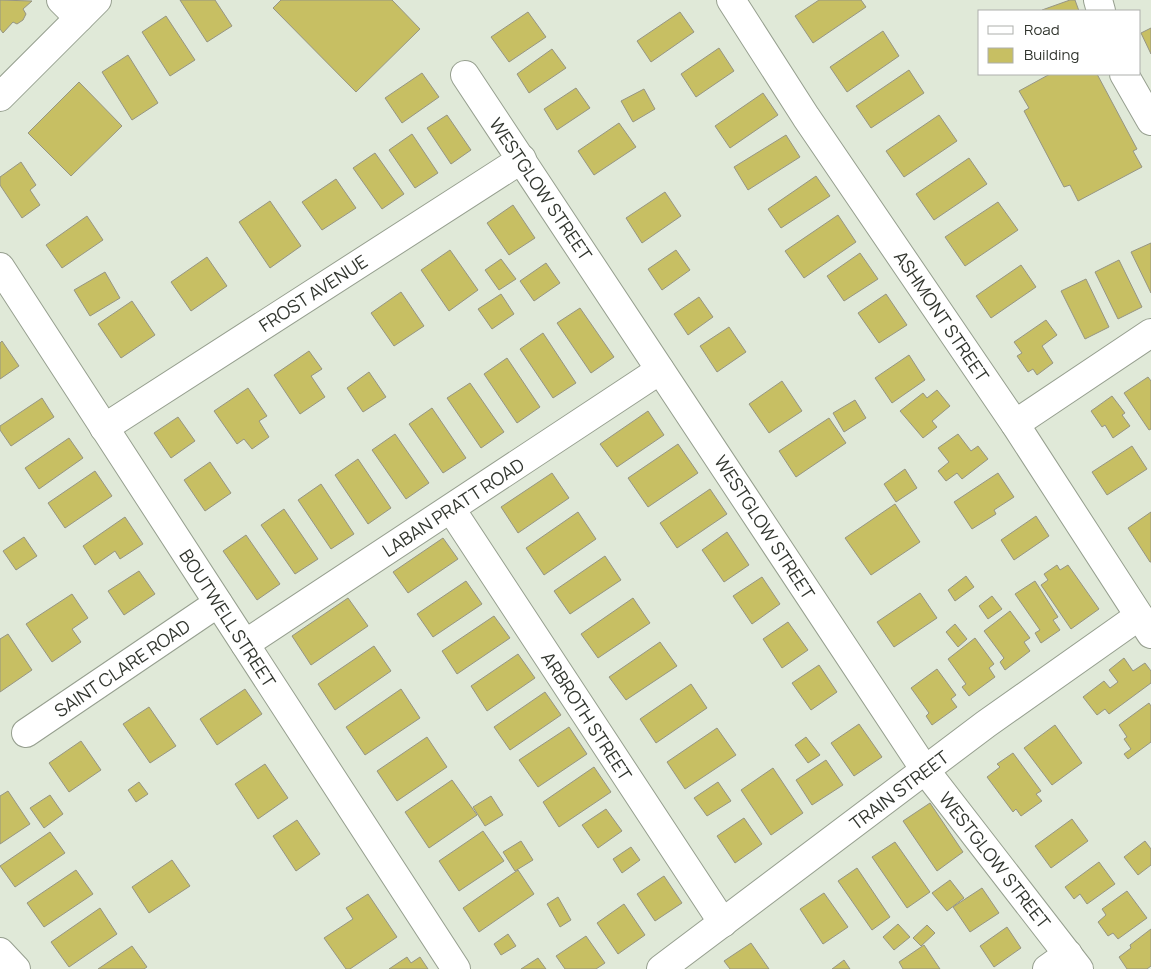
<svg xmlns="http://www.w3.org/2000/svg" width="1151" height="969" font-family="Manrope,sans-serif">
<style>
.building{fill:#c7bf63;stroke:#969583}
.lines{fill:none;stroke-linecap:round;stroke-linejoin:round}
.minor-casing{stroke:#969f8f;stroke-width:30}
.secondary-casing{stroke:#969f8f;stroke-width:30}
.minor{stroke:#fff;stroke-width:28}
.secondary{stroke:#fff;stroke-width:28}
.labels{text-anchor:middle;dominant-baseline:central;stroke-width:5;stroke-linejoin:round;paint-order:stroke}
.street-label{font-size:18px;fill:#32362f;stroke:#fff}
</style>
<rect width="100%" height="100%" fill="#e0e9d8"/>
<g class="building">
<polygon points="0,0 32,1 23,9 26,14 23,20 17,24 13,22 3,33 0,29"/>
<polygon points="180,0 215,0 232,26 207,42"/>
<polygon points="281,0 392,0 420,29 356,92 273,8"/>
<polygon points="819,0 861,0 866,7 813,43 795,16"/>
<polygon points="1070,0 1075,0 1079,11 1043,11 1042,10"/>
<polygon points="528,12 546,37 509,62 491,37"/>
<polygon points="680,12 694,32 651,62 637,41"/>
<polygon points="166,16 195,60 170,76 142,32"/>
<polygon points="1151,28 1151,54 1141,33"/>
<polygon points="883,31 899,56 847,92 830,67"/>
<polygon points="719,48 734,71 696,97 681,74"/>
<polygon points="552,49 566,68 529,93 517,74"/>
<polygon points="128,55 158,103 132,120 102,72"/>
<polygon points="909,70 924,93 871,128 856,106"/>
<polygon points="422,73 439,97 402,123 385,98"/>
<polygon points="1050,74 1097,74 1137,149 1133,151 1142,167 1078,201 1070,185 1064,187 1024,111 1029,108 1019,91"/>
<polygon points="79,82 122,126 71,176 28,133"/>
<polygon points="576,88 590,108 557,130 544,109"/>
<polygon points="644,89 655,109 633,122 621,101"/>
<polygon points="763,93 778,115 730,148 715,126"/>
<polygon points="447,115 471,150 451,164 427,128"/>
<polygon points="939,115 957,141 904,177 886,151"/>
<polygon points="619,123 636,147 594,175 578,151"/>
<polygon points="412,134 438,173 415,188 389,150"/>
<polygon points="786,135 800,157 748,190 734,167"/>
<polygon points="375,153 404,194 382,209 353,168"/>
<polygon points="969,158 987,184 934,220 916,194"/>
<polygon points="21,162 36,185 30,190 40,205 22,218 0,185 0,177"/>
<polygon points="816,176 830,196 781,228 768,209"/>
<polygon points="336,179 356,208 322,230 302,202"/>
<polygon points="665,192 681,216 642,243 626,218"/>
<polygon points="270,201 301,246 270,268 239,222"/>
<polygon points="998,202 1018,230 965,266 945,237"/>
<polygon points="513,205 535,238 509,255 487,223"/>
<polygon points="838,215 856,242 804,278 785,251"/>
<polygon points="87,216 103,240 62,268 46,245"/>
<polygon points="1151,243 1151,293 1131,252"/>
<polygon points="450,250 478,290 449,311 421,270"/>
<polygon points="676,250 690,270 662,290 648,269"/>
<polygon points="860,253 878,279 844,301 827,276"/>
<polygon points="207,257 227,286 191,311 171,282"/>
<polygon points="501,259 516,279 499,290 485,270"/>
<polygon points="1119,260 1142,307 1118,319 1095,272"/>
<polygon points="546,263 560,283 534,301 520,281"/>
<polygon points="1021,265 1036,287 991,318 976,296"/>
<polygon points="105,272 120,298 90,316 74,290"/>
<polygon points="1086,279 1109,327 1085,339 1061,291"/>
<polygon points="401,292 424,326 394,346 371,313"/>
<polygon points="501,294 514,314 492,329 478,309"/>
<polygon points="886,294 907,325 879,343 858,313"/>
<polygon points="699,297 713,317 688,335 674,314"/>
<polygon points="132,301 155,335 121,358 98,324"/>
<polygon points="580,308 614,357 591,373 557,323"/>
<polygon points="1046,320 1057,335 1042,346 1053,363 1037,375 1033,369 1028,372 1017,356 1022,353 1014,342"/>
<polygon points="729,327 746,352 717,372 700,346"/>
<polygon points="543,333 576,383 553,398 520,349"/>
<polygon points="2,341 19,366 0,379 0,343"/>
<polygon points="309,351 322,369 311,376 325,397 300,414 274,375"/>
<polygon points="909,355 925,380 892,403 875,378"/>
<polygon points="507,358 540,407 517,423 484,374"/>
<polygon points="369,372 386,397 363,412 347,388"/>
<polygon points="1148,377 1151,381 1151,429 1149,430 1124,393"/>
<polygon points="782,381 802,411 769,433 749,404"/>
<polygon points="470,383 504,432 481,448 447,398"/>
<polygon points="248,388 267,416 259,421 269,437 252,449 244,439 237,444 214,411"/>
<polygon points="937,390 950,406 932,421 937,427 923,438 900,411 923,393 927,398"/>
<polygon points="1112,396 1125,413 1122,415 1130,426 1113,438 1105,425 1102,427 1091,411"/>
<polygon points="42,398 54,417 11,446 0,430 0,426"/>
<polygon points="855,400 866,418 844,432 833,413"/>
<polygon points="432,408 466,458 443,473 409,424"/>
<polygon points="648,411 664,435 617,467 600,444"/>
<polygon points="178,417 195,441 171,458 154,433"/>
<polygon points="829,418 846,443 796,477 779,451"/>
<polygon points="395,434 429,483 406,499 372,450"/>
<polygon points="958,434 971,451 978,446 988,459 962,479 957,473 946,481 938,471 949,462 938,448"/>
<polygon points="69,438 83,458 39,489 25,468"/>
<polygon points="678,444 698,473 648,507 628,478"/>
<polygon points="1132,446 1147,469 1107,495 1092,472"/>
<polygon points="358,459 391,508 368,524 335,475"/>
<polygon points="210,462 231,493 205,511 184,480"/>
<polygon points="905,469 917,488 896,502 884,484"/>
<polygon points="95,471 112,496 65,528 48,503"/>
<polygon points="552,473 569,498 518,533 501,507"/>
<polygon points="998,473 1014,497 994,510 996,514 972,529 954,502"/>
<polygon points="321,484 354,534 331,549 298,500"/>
<polygon points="710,489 727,514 677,548 660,523"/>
<polygon points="895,504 920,542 871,575 845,538"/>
<polygon points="284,509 318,559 295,574 261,525"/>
<polygon points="578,512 596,539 544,575 526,548"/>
<polygon points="1151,512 1151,562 1150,562 1128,528"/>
<polygon points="1036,516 1049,536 1014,560 1001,540"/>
<polygon points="125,517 143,544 120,559 115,551 95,565 83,546"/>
<polygon points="727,532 749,565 724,582 702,550"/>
<polygon points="246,535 280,584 257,600 223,551"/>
<polygon points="24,537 37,556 16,570 3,551"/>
<polygon points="443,538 458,559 408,593 393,572"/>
<polygon points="605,556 621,580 570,614 554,591"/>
<polygon points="1057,565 1060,570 1068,565 1099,609 1071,629 1041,585 1048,580 1044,574"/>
<polygon points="139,571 155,594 124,615 108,591"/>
<polygon points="966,576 974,587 955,601 948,590"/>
<polygon points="762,577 780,604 752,624 733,596"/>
<polygon points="466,581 482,604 433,637 417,614"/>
<polygon points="1035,581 1058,617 1053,620 1060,630 1041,643 1035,633 1040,630 1015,594"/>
<polygon points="920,593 937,618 894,647 877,622"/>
<polygon points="72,594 88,618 72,629 81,642 52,662 26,624"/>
<polygon points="992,596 1002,609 988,619 979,606"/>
<polygon points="348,598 368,626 311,665 292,636"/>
<polygon points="633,598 650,623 598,658 581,634"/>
<polygon points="1010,611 1030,638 1024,642 1030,651 1005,670 1000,662 1004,658 984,631"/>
<polygon points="494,616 510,638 457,674 442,651"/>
<polygon points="788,622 808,650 782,668 763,639"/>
<polygon points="955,624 967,639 958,647 946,632"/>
<polygon points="8,634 32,670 0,692 0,639"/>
<polygon points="975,638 994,664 989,668 995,677 969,696 962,687 966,684 948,659"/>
<polygon points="660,642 677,666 626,700 609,677"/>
<polygon points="374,646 391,671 335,710 318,684"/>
<polygon points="518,654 535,678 487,711 471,686"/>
<polygon points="1124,658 1133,671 1145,663 1151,671 1151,683 1109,714 1105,709 1097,715 1083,697 1104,681 1110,688 1118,682 1109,670"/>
<polygon points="819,665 837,692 811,710 792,683"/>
<polygon points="937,669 956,695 951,699 957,707 932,725 926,716 929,713 911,688"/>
<polygon points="691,684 707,708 656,743 640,719"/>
<polygon points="245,689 262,714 217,745 200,719"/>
<polygon points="401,689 420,718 365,755 346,727"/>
<polygon points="545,692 561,715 510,750 494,727"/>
<polygon points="1149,703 1151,706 1151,742 1128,759 1124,754 1131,749 1124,739 1127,737 1119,725"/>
<polygon points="149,707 176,746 150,763 123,724"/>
<polygon points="859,724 882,757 854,776 831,743"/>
<polygon points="1055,725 1082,763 1052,785 1024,748"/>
<polygon points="569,727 587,754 538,787 519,760"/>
<polygon points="717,728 736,755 685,789 667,762"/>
<polygon points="427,737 447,767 397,801 377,771"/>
<polygon points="806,737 820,755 808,763 795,745"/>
<polygon points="81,741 101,770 69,792 49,763"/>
<polygon points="1013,753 1041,791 1036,794 1042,801 1021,816 1016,809 1013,812 987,777 1000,767 997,764"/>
<polygon points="826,760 843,785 812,805 796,780"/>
<polygon points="265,764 288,798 258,819 235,784"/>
<polygon points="594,767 611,792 559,827 543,802"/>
<polygon points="773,768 803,813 771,835 741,790"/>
<polygon points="452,780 477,815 429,848 405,812"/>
<polygon points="139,782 148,794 136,802 128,790"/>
<polygon points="718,782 731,801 707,816 694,798"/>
<polygon points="8,791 30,824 0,844 0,796"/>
<polygon points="50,795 63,814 44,828 30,808"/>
<polygon points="491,796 503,815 485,826 473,807"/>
<polygon points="930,803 963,852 937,871 903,821"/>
<polygon points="606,809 622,831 598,848 582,825"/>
<polygon points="744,818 762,844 735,863 717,836"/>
<polygon points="1072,819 1088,841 1051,868 1035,846"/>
<polygon points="297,820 320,854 296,871 273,836"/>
<polygon points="483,831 504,861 459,891 439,861"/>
<polygon points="50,832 65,853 15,887 0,866"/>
<polygon points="521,841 533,860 515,871 503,852"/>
<polygon points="1145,841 1151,849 1151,865 1138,875 1124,857"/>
<polygon points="895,842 930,892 907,908 872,857"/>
<polygon points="631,847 640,860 622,873 613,859"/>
<polygon points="172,860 190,886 149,913 132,887"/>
<polygon points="1099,862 1115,884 1087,904 1080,894 1074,899 1065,887"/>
<polygon points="857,868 890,917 872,930 838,881"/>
<polygon points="76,870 93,894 44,927 27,903"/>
<polygon points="518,870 534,894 479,932 463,908"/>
<polygon points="664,876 682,903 655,921 637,894"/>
<polygon points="950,880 964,898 947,911 932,893"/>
<polygon points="982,888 999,913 970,932 953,907"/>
<polygon points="1127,891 1147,918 1118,939 1113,933 1108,936 1098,922 1106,915 1102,909"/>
<polygon points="824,893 848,927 823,944 800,909"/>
<polygon points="368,894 397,937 350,969 346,969 324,938 353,919 346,908"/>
<polygon points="558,897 571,920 560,927 547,904"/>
<polygon points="624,904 645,935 618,954 597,923"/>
<polygon points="100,908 117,934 69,967 51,942"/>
<polygon points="898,924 910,937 894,950 883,937"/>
<polygon points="927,925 935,933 921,946 913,938"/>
<polygon points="1007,927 1021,948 994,967 980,946"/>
<polygon points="1151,929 1151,966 1147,969 1127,969 1119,957 1131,948 1130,945"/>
<polygon points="508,934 516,946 501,955 494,944"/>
<polygon points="586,936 605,963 596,969 565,969 556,956"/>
<polygon points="751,943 769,969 730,969 724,961"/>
<polygon points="924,945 940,969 903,969 899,962"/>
<polygon points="132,946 147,967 144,969 98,969"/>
<polygon points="407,957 411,963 420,957 428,969 389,969"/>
<polygon points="538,958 546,969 521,969"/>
<polygon points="844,960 850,969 832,969"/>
</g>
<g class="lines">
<g class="minor-casing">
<g id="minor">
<polyline points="61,0 79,18"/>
<polyline points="1098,0 1101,11"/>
<polyline points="1124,74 1151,121"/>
<polyline points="465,75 925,770 1079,969"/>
<polyline points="0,267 456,969"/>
<polyline points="1015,424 1151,333"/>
<polyline points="104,428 522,159"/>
<polyline points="451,509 723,923"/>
<polyline points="245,644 660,370"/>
<polyline points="26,733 218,603"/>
<polyline points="0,952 16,969"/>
<polyline points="661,969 986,724 1139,616"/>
<polyline points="1047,969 1068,954"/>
</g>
</g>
<g class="secondary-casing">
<g id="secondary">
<polyline points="731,0 806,117 1015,424 1151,634"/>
<polyline points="0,97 97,0"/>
</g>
</g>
<use href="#minor" class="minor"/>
<use href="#secondary" class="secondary"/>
</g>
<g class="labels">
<g class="street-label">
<text transform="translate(541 189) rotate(56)">WESTGLOW STREET</text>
<text transform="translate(313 293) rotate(-33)">FROST AVENUE</text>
<text transform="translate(942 316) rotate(56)">ASHMONT STREET</text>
<text transform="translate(453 507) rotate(-33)">LABAN PRATT ROAD</text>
<text transform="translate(765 527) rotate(57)">WESTGLOW STREET</text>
<text transform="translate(228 618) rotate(57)">BOUTWELL STREET</text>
<text transform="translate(122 668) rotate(-34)">SAINT CLARE ROAD</text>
<text transform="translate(587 716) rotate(57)">ARBROTH STREET</text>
<text transform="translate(899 790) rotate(-37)">TRAIN STREET</text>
<text transform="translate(995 860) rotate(52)">WESTGLOW STREET</text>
</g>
</g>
<rect x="978" y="10" width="162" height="65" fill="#ffffff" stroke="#adafac"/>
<rect x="988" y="26" width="25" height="8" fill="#ffffff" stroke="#adafac"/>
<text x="1024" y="35" font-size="15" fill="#32362f">Road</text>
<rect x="988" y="48" width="25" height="15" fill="#c7bf63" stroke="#adafac"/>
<text x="1024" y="60" font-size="15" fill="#32362f">Building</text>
</svg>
